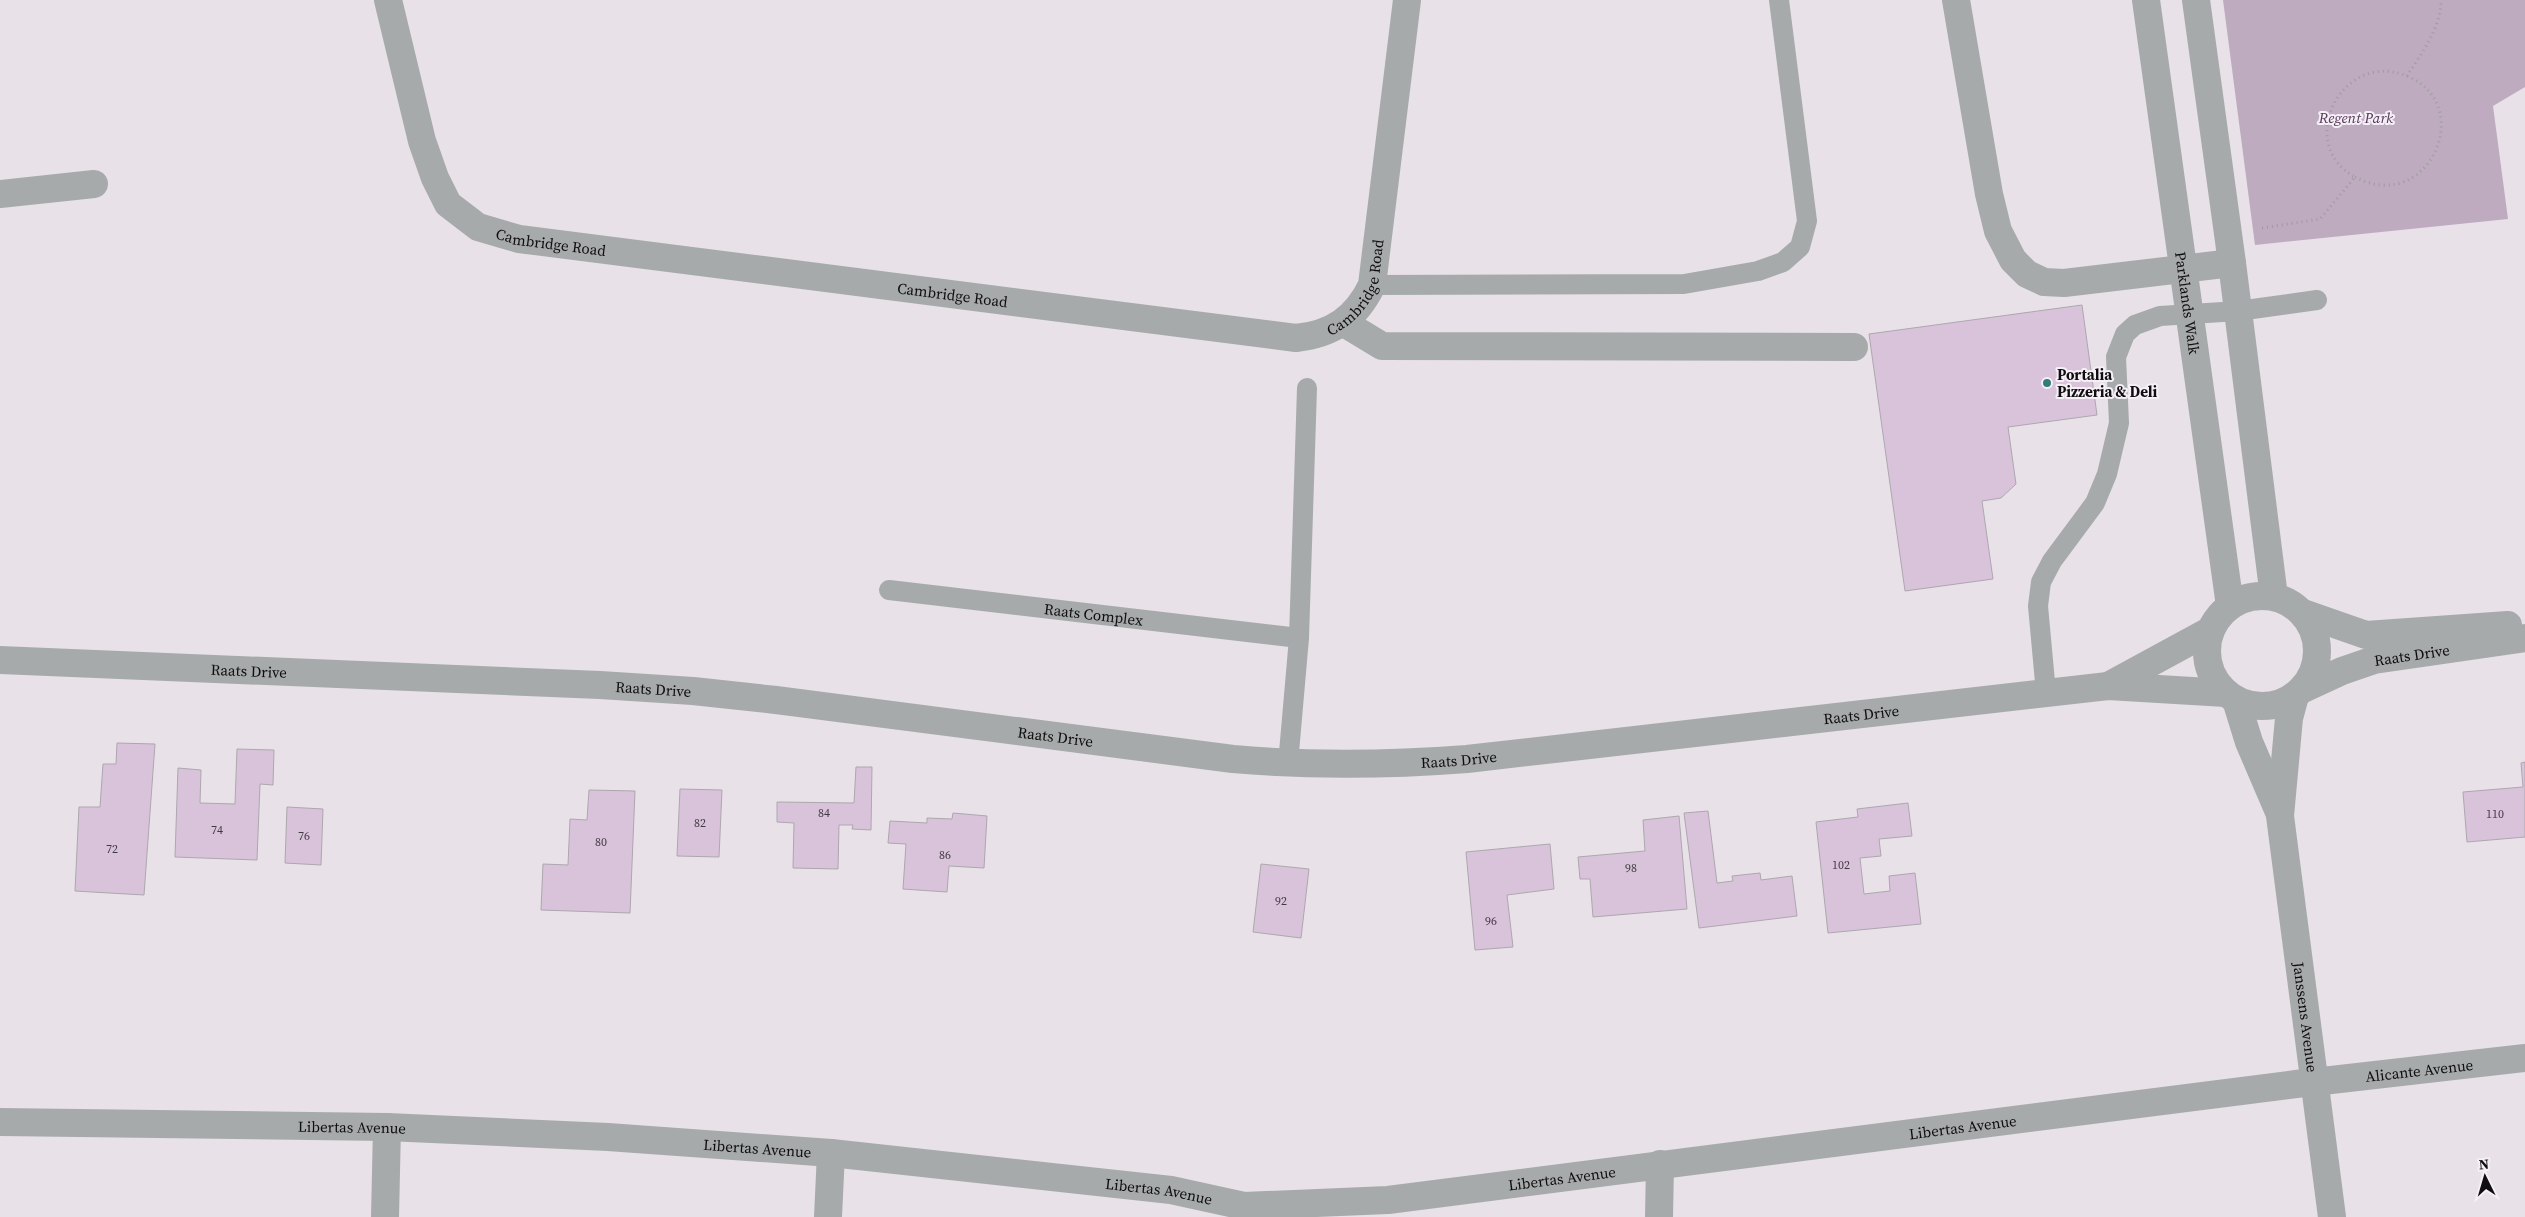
<svg xmlns="http://www.w3.org/2000/svg" width="2525" height="1217" font-family="'Source Serif 4',serif">
<style>
.green{fill:#beabc0}
.building{fill:#d9c3db;stroke:#ada7ae}
.lines{fill:none;stroke-linecap:round;stroke-linejoin:round}
.path{stroke:#a09aa0;stroke-width:3;stroke-dasharray:1 4;stroke-linecap:butt}
.service{stroke:#a6aaaa;stroke-width:20}
.minor{stroke:#a6aaaa;stroke-width:28}
.tertiary{stroke:#a6aaaa;stroke-width:28}
.poi-dot{fill:#347c77;stroke:#f5eff6;stroke-width:2}
.labels{text-anchor:middle;dominant-baseline:central;stroke-width:4;stroke-linejoin:round;paint-order:stroke}
.number-label{font-size:12px;fill:#423a42}
.park-label{font-size:15px;font-style:italic;fill:#553559;stroke:#f5eff6}
.street-label{font-size:15px;fill:#0f0d0f;stroke:#f5eff6}
.poi-label{font-size:15px;font-weight:bold;fill:#0f0d0f;stroke:#f5eff6;text-anchor:start}
</style>
<rect width="100%" height="100%" fill="#e8e1e8"/>
<polygon class="green" points="2223,0 2525,0 2525,87 2493,106 2508,219 2255,245"/>
<g class="building">
<polygon points="2082,305 2097,415 2008,427 2016,484 2001,498 1982,501 1993,579 1905,591 1869,334"/>
<polygon points="117,743 155,744 144,895 75,891 79,807 100,807 103,764 116,764"/>
<polygon points="237,749 274,750 273,785 260,784 257,860 175,857 178,768 201,770 200,803 235,804"/>
<polygon points="2525,762 2525,837 2467,842 2463,792 2523,787 2521,763"/>
<polygon points="856,767 872,767 871,830 852,829 853,825 839,825 838,869 793,868 794,823 777,822 777,802 854,803"/>
<polygon points="680,789 722,790 719,857 677,856"/>
<polygon points="589,790 635,791 630,913 541,910 543,864 568,865 570,819 587,820"/>
<polygon points="1908,803 1912,836 1879,839 1881,856 1860,858 1864,894 1890,891 1889,876 1915,873 1921,924 1828,933 1816,822 1858,817 1857,809"/>
<polygon points="287,807 323,809 321,865 285,863"/>
<polygon points="1708,811 1717,883 1733,881 1732,876 1760,873 1761,880 1792,876 1797,916 1699,928 1684,813"/>
<polygon points="953,813 987,816 984,868 949,866 947,892 903,889 906,844 888,843 890,821 927,823 927,818 952,819"/>
<polygon points="1679,816 1687,909 1593,917 1590,879 1580,879 1578,857 1645,851 1643,820"/>
<polygon points="1550,844 1554,889 1507,895 1513,947 1475,950 1466,852"/>
<polygon points="1261,864 1309,869 1301,938 1253,932"/>
</g>
<g class="lines">
<g class="path">
<path d="M 2407,76 C 2421,54 2442,26 2441,0"/>
<path d="M 2262,228 L 2320,219 L 2355,177 C 2294,144 2342,49 2407,76 C 2478,105 2428,216 2355,177"/>
</g>
<g class="service">
<polyline points="1372,285 1684,284 1758,271 1783,262 1800,247 1807,221 1779,0"/>
<path id="s1" d="M 889,590 L 1299,638"/>
<polyline points="2046,693 2038,606 2041,582 2052,561 2095,503 2107,474 2119,423 2116,357 2125,334 2135,325 2160,316 2238,311 2317,300"/>
<polyline points="1288,764 1299,638 1307,388"/>
</g>
<g class="minor">
<path id="s2" d="M 388,0 L 422,141 L 435,178 L 448,204 L 478,227 L 519,239 L 1296,338 C 1333,334 1356,318 1372,285 L 1407,0"/>
<polyline points="1956,0 1989,194 1998,231 2013,260 2027,274 2044,282 2064,283 2232,263"/>
<path id="s3" d="M 2146,0 L 2230,606"/>
<polyline points="2196,0 2232,263 2274,597"/>
<polyline points="0,194 94,184"/>
<polyline points="1344,323 1382,346 1854,347"/>
<path id="s4" d="M 0,1122 L 387,1127 L 608,1137 L 831,1153 L 1171,1190 L 1244,1206 L 1388,1200 L 2296,1084 L 2525,1058"/>
<polyline points="385,1217 387,1127"/>
<polyline points="828,1217 831,1153"/>
<polyline points="1659,1217 1660,1164"/>
</g>
<g class="tertiary">
<circle cx="2262" cy="651" r="55"/>
<polyline points="2303,613 2366,635 2508,625"/>
<path id="s5" d="M 0,660 L 600,685 L 693,691 L 776,700 L 1233,759 C 1311,766 1389,765 1467,759 L 2108,686 L 2226,693"/>
<polyline points="2108,686 2211,630"/>
<path id="s6" d="M 2303,689 L 2342,671 L 2374,660 L 2525,638"/>
<path id="s7" d="M 2295,696 L 2289,718 L 2280,816 L 2332,1217"/>
<polyline points="2236,700 2249,742 2279,812"/>
</g>
</g>
<circle class="poi-dot" cx="2047" cy="383" r="5"/>
<g class="labels">
<g class="number-label">
<text x="824" y="813">84</text>
<text x="2495" y="814">110</text>
<text x="700" y="823">82</text>
<text x="217" y="830">74</text>
<text x="304" y="836">76</text>
<text x="601" y="842">80</text>
<text x="112" y="849">72</text>
<text x="945" y="855">86</text>
<text x="1841" y="865">102</text>
<text x="1631" y="868">98</text>
<text x="1281" y="901">92</text>
<text x="1491" y="921">96</text>
</g>
<g class="park-label">
<text x="2356" y="117">Regent Park</text>
</g>
<g class="street-label">
<text stroke="none"><textPath href="#s2" startOffset="326">Cambridge Road</textPath></text>
<text stroke="none"><textPath href="#s2" startOffset="1165">Cambridge Road</textPath></text>
<text stroke="none"><textPath href="#s2" startOffset="731">Cambridge Road</textPath></text>
<text stroke="none"><textPath href="#s3" startOffset="306">Parklands Walk</textPath></text>
<text stroke="none"><textPath href="#s1" startOffset="206">Raats Complex</textPath></text>
<text stroke="none"><textPath href="#s6" startOffset="115">Raats Drive</textPath></text>
<text stroke="none"><textPath href="#s5" startOffset="249">Raats Drive</textPath></text>
<text stroke="none"><textPath href="#s5" startOffset="654">Raats Drive</textPath></text>
<text stroke="none"><textPath href="#s5" startOffset="1869">Raats Drive</textPath></text>
<text stroke="none"><textPath href="#s5" startOffset="1059">Raats Drive</textPath></text>
<text stroke="none"><textPath href="#s5" startOffset="1464">Raats Drive</textPath></text>
<text stroke="none"><textPath href="#s7" startOffset="324">Janssens Avenue</textPath></text>
<text stroke="none"><textPath href="#s4" startOffset="2432">Alicante Avenue</textPath></text>
<text stroke="none"><textPath href="#s4" startOffset="1972">Libertas Avenue</textPath></text>
<text stroke="none"><textPath href="#s4" startOffset="352">Libertas Avenue</textPath></text>
<text stroke="none"><textPath href="#s4" startOffset="758">Libertas Avenue</textPath></text>
<text stroke="none"><textPath href="#s4" startOffset="1568">Libertas Avenue</textPath></text>
<text stroke="none"><textPath href="#s4" startOffset="1162">Libertas Avenue</textPath></text>
</g>
<g class="poi-label">
<text x="2057" y="374">Portalia<tspan x="2057" dy="17">Pizzeria &amp; Deli</tspan></text>
</g>
</g>
<g transform="translate(2485 1177) rotate(355)" stroke="#f5eff6" stroke-width="4" paint-order="stroke">
<path d="M0-4L9 19L0 12L-9 19Z" fill="#0f0d0f"/>
<text y="-8" font-size="14" font-weight="bold" text-anchor="middle" fill="#0f0d0f">N</text>
</g>
</svg>
